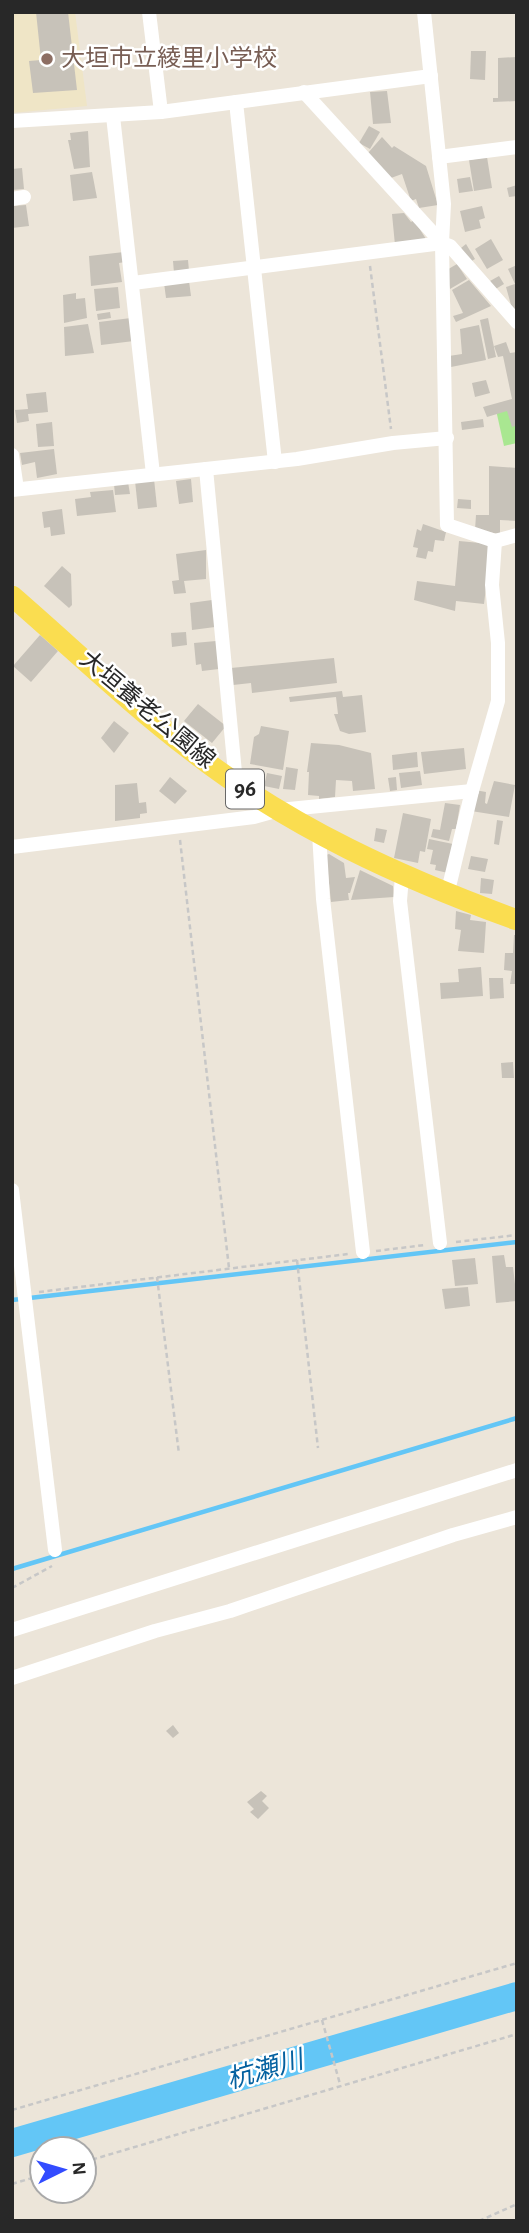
<svg xmlns="http://www.w3.org/2000/svg" width="529" height="2233" font-family="'Alegreya Sans','Noto Sans JP',sans-serif">
<style>
.education{fill:#efe5c6}
.green{fill:#a9e791}
.lines{fill:none;stroke-linecap:round;stroke-linejoin:round}
.stream{stroke:#63c6f6;stroke-width:4.5}
.river{stroke:#63c6f6;stroke-width:28}
.building{fill:#c7c2b9}
.path{stroke:#c7c7c7;stroke-width:2.5;stroke-dasharray:5 3.5;stroke-linecap:butt}
.minor{stroke:#fff;stroke-width:14}
.primary{stroke:#fadd50;stroke-width:21}
.education-dot{fill:#8d6e63;stroke:#fff;stroke-width:2.5}
.labels{text-anchor:middle;dominant-baseline:central;stroke-width:5;stroke-linejoin:round;paint-order:stroke}
.shield{fill:#fff;stroke:#686868;stroke-width:2}
.shield-label{font-size:23px;font-weight:bold;fill:#282828}
.education-label{font-size:24px;fill:#785e54;stroke:#fff;text-anchor:start}
.street-label{font-size:24px;fill:#282828;stroke:#fff}
.water-label{font-size:26px;font-style:italic;fill:#0461a0;stroke:#fff}
</style>
<rect width="100%" height="100%" fill="#ece5d9"/>
<polygon class="education" points="12,12 75,12 87,106 12,113"/>
<polygon class="green" points="512,406 517,419 517,443 504,446 496,410"/>
<g class="lines">
<g class="stream">
<polyline points="12,1300 517,1242"/>
<polyline points="12,1569 517,1418"/>
</g>
<polyline class="river" points="12,2143 517,1996"/>
</g>
<g class="building">
<polygon points="36,12 68,12 77,90 33,93 29,61 41,60"/>
<polygon points="471,51 486,51 485,80 470,79"/>
<polygon points="517,57 517,101 493,102 493,98 498,98 498,58"/>
<polygon points="387,91 391,123 373,124 370,92"/>
<polygon points="369,126 380,132 370,149 359,143"/>
<polygon points="88,131 90,167 74,169 68,140 71,140 70,133"/>
<polygon points="382,137 392,148 394,146 426,166 438,205 419,208 416,199 411,201 402,174 391,178 368,153"/>
<polygon points="487,157 492,188 474,191 469,160"/>
<polygon points="22,168 24,189 12,190 12,169"/>
<polygon points="92,172 97,198 73,201 70,175"/>
<polygon points="470,177 473,191 459,193 457,179"/>
<polygon points="517,185 517,196 509,197 507,188"/>
<polygon points="26,205 29,226 12,228 12,206"/>
<polygon points="482,206 485,218 479,220 481,228 465,232 460,211"/>
<polygon points="404,213 411,222 414,220 426,239 395,245 392,214"/>
<polygon points="491,239 503,260 487,269 475,249"/>
<polygon points="466,244 475,259 470,262 461,248"/>
<polygon points="124,252 125,262 119,263 122,282 91,286 89,256"/>
<polygon points="188,260 189,271 174,273 173,261"/>
<polygon points="457,264 467,279 450,289 445,271"/>
<polygon points="517,265 517,311 513,312 506,287 515,284 508,269"/>
<polygon points="499,276 504,284 494,290 490,281"/>
<polygon points="469,280 491,306 456,322 453,316 463,313 452,290"/>
<polygon points="189,281 191,296 166,298 164,283"/>
<polygon points="118,287 120,308 96,311 94,289"/>
<polygon points="76,293 76,299 85,298 87,318 64,323 63,295"/>
<polygon points="110,312 111,318 98,320 97,314"/>
<polygon points="131,318 134,341 101,345 99,322"/>
<polygon points="488,318 496,357 488,359 480,320"/>
<polygon points="88,324 94,353 65,356 64,327"/>
<polygon points="479,325 486,360 451,367 449,356 462,354 460,329"/>
<polygon points="506,342 510,353 517,352 517,425 512,427 507,411 487,417 483,407 512,399 503,356 498,357 494,346"/>
<polygon points="486,380 490,393 475,397 472,383"/>
<polygon points="46,392 48,412 28,414 29,421 17,423 15,410 28,409 26,394"/>
<polygon points="483,419 484,427 462,430 461,422"/>
<polygon points="52,422 54,446 38,447 36,424"/>
<polygon points="54,449 57,474 37,478 35,462 22,465 20,453"/>
<polygon points="489,466 517,468 517,521 500,520 500,534 475,530 476,515 489,515"/>
<polygon points="154,479 157,507 138,509 135,481"/>
<polygon points="191,479 193,502 179,504 176,481"/>
<polygon points="128,482 130,494 115,495 114,484"/>
<polygon points="113,490 116,512 77,516 75,499 91,497 90,492"/>
<polygon points="458,499 471,500 471,509 457,508"/>
<polygon points="62,509 65,534 51,536 50,527 44,528 42,512"/>
<polygon points="423,524 446,532 444,541 435,540 433,552 428,551 426,559 416,557 418,548 413,547 417,529 421,531"/>
<polygon points="459,541 491,544 484,604 456,601 455,611 414,600 417,581 455,586"/>
<polygon points="206,550 206,579 184,581 186,593 174,594 172,581 179,580 176,554"/>
<polygon points="62,566 71,574 72,605 69,608 44,586"/>
<polygon points="212,600 215,627 192,630 190,603"/>
<polygon points="186,632 187,645 172,647 171,633"/>
<polygon points="40,635 58,651 31,682 13,666"/>
<polygon points="216,641 219,669 202,671 201,664 196,665 194,643"/>
<polygon points="334,658 337,683 252,693 251,683 233,685 231,668"/>
<polygon points="342,691 343,697 362,695 366,732 349,734 340,731 334,714 338,714 336,697 290,702 289,697"/>
<polygon points="198,704 226,726 212,743 184,721"/>
<polygon points="114,721 129,733 114,753 101,738"/>
<polygon points="261,726 289,731 283,770 250,764 254,737 259,734"/>
<polygon points="311,743 339,745 371,753 375,789 353,791 352,781 336,780 335,797 319,799 319,796 308,795 309,772 307,772"/>
<polygon points="464,748 466,769 424,774 421,752"/>
<polygon points="417,752 418,767 393,770 392,755"/>
<polygon points="286,767 298,769 295,790 283,789"/>
<polygon points="420,771 422,785 401,788 399,773"/>
<polygon points="267,773 282,776 279,789 264,786"/>
<polygon points="170,777 187,791 175,804 159,791"/>
<polygon points="396,777 397,790 390,791 388,778"/>
<polygon points="494,781 515,785 509,817 471,811 475,790 486,792 485,803 487,804"/>
<polygon points="137,783 139,803 146,802 147,813 140,814 140,818 115,821 115,785"/>
<polygon points="445,803 460,805 456,829 452,829 449,841 431,837 433,829 440,830"/>
<polygon points="403,813 431,819 425,852 420,851 418,863 394,858"/>
<polygon points="497,820 503,821 499,845 494,844"/>
<polygon points="376,828 387,830 384,843 374,841"/>
<polygon points="429,839 453,844 448,873 435,870 436,865 430,864 433,850 427,849"/>
<polygon points="329,854 344,863 346,878 355,877 350,893 348,893 349,900 331,902 326,855"/>
<polygon points="471,856 488,859 485,872 468,869"/>
<polygon points="360,870 393,886 394,897 351,900"/>
<polygon points="481,878 494,880 492,894 480,893"/>
<polygon points="456,911 471,915 470,920 486,922 484,953 458,951 461,930 455,929"/>
<polygon points="514,935 517,935 517,984 510,984 512,971 504,970 505,953 513,953"/>
<polygon points="481,967 483,996 441,999 440,983 459,982 458,969"/>
<polygon points="489,978 503,978 504,998 490,999"/>
<polygon points="513,1062 514,1078 502,1078 501,1063"/>
<polygon points="504,1255 506,1267 513,1267 517,1301 496,1303 492,1256"/>
<polygon points="475,1258 478,1284 455,1286 452,1260"/>
<polygon points="468,1287 470,1306 445,1309 442,1289"/>
<polygon points="173,1725 179,1733 173,1738 166,1731"/>
<polygon points="261,1791 267,1796 262,1801 269,1808 258,1819 250,1812 254,1809 247,1802"/>
</g>
<g class="lines">
<g class="path">
<polyline points="370,266 391,429"/>
<polyline points="180,840 229,1268"/>
<polyline points="456,1242 517,1235"/>
<polyline points="376,1251 425,1245"/>
<polyline points="297,1260 318,1448"/>
<polyline points="157,1277 179,1454"/>
<polyline points="39,1292 348,1254"/>
<polyline points="12,1588 52,1566"/>
<polyline points="322,2020 340,2084"/>
<polyline points="12,2110 517,1963"/>
<polyline points="84,2162 517,2034"/>
<polyline points="12,2184 42,2175"/>
<polyline points="479,2221 517,2204"/>
</g>
<g class="minor">
<polyline points="149,12 161,112"/>
<polyline points="424,12 444,204 442,243 447,525 495,541 517,535"/>
<polyline points="304,92 442,243"/>
<polyline points="236,102 275,462"/>
<polyline points="113,116 153,474"/>
<polyline points="12,121 161,112 431,76"/>
<polyline points="439,157 517,147"/>
<polyline points="12,199 24,197"/>
<polyline points="133,283 442,243 450,246 517,322"/>
<polyline points="12,455 17,489"/>
<polyline points="206,469 236,783"/>
<polyline points="12,490 297,459 393,443 447,438"/>
<polyline points="319,833 323,899 363,1252"/>
<polyline points="12,847 254,817 279,810 472,791"/>
<polyline points="402,876 400,901 440,1243"/>
<polyline points="447,895 472,791 498,701 498,643 492,585 495,541"/>
<polyline points="12,1190 55,1550"/>
<polyline points="12,1630 517,1470"/>
<polyline points="12,1678 155,1631 230,1611 453,1535 517,1517"/>
</g>
<path class="primary" d="M 12,596 C 72,648 130,704 193,752 C 291,828 402,878 517,920"/>
</g>
<circle class="education-dot" cx="47" cy="59" r="7"/>
<g class="labels">
<rect class="shield" x="226" y="769.5" width="38" height="39" rx="5"/>
<g class="shield-label">
<text x="245" y="789">96</text>
</g>
<g class="education-label">
<text x="61" y="59">大垣市立綾里小学校</text>
</g>
<g class="street-label">
<text transform="translate(147 710) rotate(40)">大垣養老公園線</text>
</g>
<g class="water-label">
<text transform="translate(265 2070) rotate(-16)">杭瀬川</text>
</g>
</g>
<rect width="529" height="2233" fill="none" stroke="#282828" stroke-width="28"/>
<g transform="translate(63 2170) rotate(85)"><circle r="33" fill="#ffffff" stroke="#a9a9a9" stroke-width="2"/>
<path d="M0-5L12 26L0 18L-12 26Z" fill="#334cff"/>
<text y="-10" font-size="19" font-weight="bold" text-anchor="middle" fill="#282828">N</text>
</g>
</svg>
